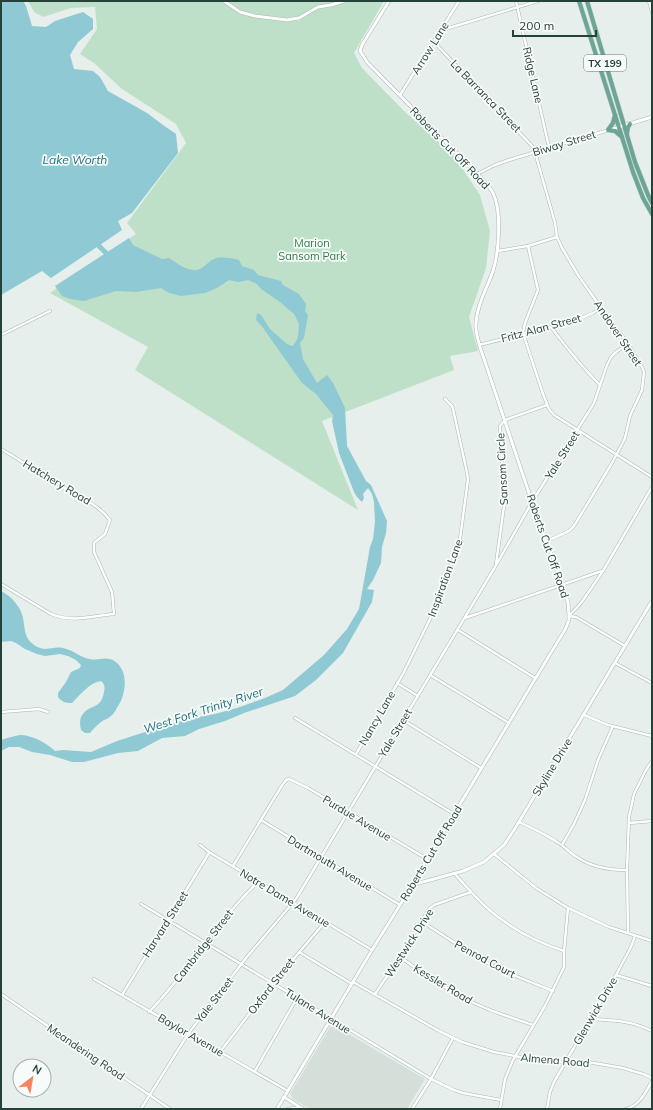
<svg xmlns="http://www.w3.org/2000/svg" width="653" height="1110" font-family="Mulish,sans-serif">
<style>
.built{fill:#d4dfda}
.green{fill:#bfe0c8}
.water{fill:#8ec9d4}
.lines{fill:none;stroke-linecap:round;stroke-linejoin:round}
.river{stroke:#8ec9d4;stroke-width:5}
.minor-casing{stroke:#a8b8b2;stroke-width:3.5}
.tertiary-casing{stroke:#a8b8b2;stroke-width:4}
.primary-casing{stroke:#c2cac8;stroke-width:5}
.minor{stroke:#fff;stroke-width:2.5}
.tertiary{stroke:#fff;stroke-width:3}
.primary{stroke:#6aa596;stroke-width:4}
.labels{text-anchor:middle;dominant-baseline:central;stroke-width:3.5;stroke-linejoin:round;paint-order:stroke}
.shield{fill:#f7fbf9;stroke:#637a73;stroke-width:1}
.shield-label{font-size:10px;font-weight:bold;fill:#24423a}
.street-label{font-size:11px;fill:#24423a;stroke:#f7fbf9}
.park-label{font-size:11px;fill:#2d7a4b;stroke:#f7fbf9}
.water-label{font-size:12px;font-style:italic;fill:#1c6f80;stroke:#f7fbf9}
</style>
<rect width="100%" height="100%" fill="#e6efeb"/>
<polygon class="built" points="335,1026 425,1079 407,1109 310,1109 293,1099 290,1094 330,1027"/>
<polygon class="green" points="28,1 384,1 354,53 362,68 405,112 454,156 480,195 490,231 486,268 469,317 478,351 450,356 454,370 322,421 358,510 135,370 148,347 50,293 136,234 127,223 186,143 176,124 122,89 94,63 80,54 97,29 95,7 71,8 43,17 34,12"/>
<g class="water">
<polygon points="1,1 23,1 26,6 32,26 46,27 55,21 83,12 93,19 93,29 78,42 70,55 74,69 93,71 100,77 108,91 147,113 163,125 176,134 178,153 132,213 118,221 122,230 51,278 42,271 1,295"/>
<path d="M 129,238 L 133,245 L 162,259 L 169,258 C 177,263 185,270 195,270 C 203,270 207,262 214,259 C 221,256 231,258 239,260 L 242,266 L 254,270 L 258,275 L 281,281 L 283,285 L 299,294 L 306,304 L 305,311 L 308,315 L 304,338 L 300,343 L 303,359 L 317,383 L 327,375 L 333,383 L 345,408 L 347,446 L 366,481 L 371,485 L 387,521 L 386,533 L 382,547 L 381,563 L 373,580 L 367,589 L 374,590 L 372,602 L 343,653 L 316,680 L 295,696 L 244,713 L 225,721 L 199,729 L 185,736 L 162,738 L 138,751 L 118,753 L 84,762 L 72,762 L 50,755 L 32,752 L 19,747 L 9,747 L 1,751 L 1,740 C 7,738 14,736 20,735 C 32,735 47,743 55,751 L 63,750 L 91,752 L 117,741 L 142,733 L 188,719 L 215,714 L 237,708 L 265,698 L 283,690 L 324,655 L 347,629 L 359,609 L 370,547 L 373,539 L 375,522 L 374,502 L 372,494 L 368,488 L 363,494 L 364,498 L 362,502 L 357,497 L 354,492 L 339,453 L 332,421 L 333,415 L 316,394 L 302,383 L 261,325 L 256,320 L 257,313 L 261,315 L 270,329 L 287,344 L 292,346 L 295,343 L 298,337 L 299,324 L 294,314 L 280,302 L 261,289 L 257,284 L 248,280 L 238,282 L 229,280 L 217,288 L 205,293 L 181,296 L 169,293 L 161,288 L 136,292 L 116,291 L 84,301 L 70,299 L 62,296 L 55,286 Z"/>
<path d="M 1,591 C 11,596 21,607 23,618 C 25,629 24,638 34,645 C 46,653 51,646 63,648 C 73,650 80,657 89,659 C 95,661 103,657 110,659 C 125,664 127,682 123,695 C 122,699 120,703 118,706 C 116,709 115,712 113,714 C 110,718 105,719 101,722 C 97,725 93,729 90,733 L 85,733 L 81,730 C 80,725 79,718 83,714 C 90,704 101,710 104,692 C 105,688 105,684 101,681 C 90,682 80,695 72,703 C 65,703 62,702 58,697 L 58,693 L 66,682 L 71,672 L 80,668 L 81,665 L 76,660 L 68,656 L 60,654 L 45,656 L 37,654 L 25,649 L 16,643 L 11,641 L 1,642 Z"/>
</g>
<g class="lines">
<polyline class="river" points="94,241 110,257"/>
<g class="minor-casing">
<g id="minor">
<polyline points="516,1 548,143 550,148"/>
<polyline points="649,1 652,12"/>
<polyline points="442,30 538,1"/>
<polyline points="434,42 533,147 535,152 555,223 557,237 562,248 578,275 601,308 628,344 642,367 644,372 642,390 630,416 625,438 621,446 612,463 574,526 569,531 547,541"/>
<polyline points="400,95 459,1"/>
<polyline points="477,174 495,165 509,160 619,127"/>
<polyline points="528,246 538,290 525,323 523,333 543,394 549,409 554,415 652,477"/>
<polyline points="497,251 528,246 557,237"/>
<path d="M 551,327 C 566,347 582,367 600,385"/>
<polyline points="1,335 50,311"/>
<polyline points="479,345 572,322 593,313 601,308"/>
<path d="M 1,449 C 25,463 48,479 73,493 C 88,502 98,505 110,520 L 105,534 L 94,543 L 94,552 L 112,592 L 114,614 C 92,616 73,623 51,614 L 1,584"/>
<polyline points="496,564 504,506 500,426 505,420 547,405"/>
<polyline points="569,616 581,603 603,571 652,487"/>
<polyline points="569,616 576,617 625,646"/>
<polyline points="465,618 602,571"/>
<polyline points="458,630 535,678"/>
<polyline points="615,663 652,683"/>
<polyline points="430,675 509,723"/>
<polyline points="397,683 418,696"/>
<polyline points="1,712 39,709 48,712"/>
<polyline points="584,715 608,725 652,736"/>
<polyline points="295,718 454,814"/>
<polyline points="403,720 481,768"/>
<polyline points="356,754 403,674 432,615 448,574 460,539 468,479 466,468 453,409 452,406 445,399"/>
<polyline points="261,820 400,905"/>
<path d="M 519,822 C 532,828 545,834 557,842 C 564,846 570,853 577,857 C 591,867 609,870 627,870"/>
<polyline points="629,823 652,821"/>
<polyline points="200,845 209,852 372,950"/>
<polyline points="562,845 574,824 585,800 598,760 613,726"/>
<polyline points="494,854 536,888 568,908 609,927 652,941"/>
<polyline points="233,866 281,787 286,780 289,779 308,788 427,859"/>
<path d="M 454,873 C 464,884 474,896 486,907 C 508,927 536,942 564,951"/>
<polyline points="141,904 299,999 431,1079 454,1090 463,1093 501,1100"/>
<polyline points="421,921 478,958 503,971 553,991"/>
<polyline points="628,933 627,870 629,817 634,794 646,770 652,761"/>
<polyline points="299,952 352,984"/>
<path d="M 400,957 C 418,970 437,983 457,994 C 480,1008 507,1016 533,1025"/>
<polyline points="616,975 652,986"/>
<polyline points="94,979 288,1091"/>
<polyline points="353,982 439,1031 462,1042 494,1052 536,1060 565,1062 588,1062 623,1068 643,1074 652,1078"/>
<polyline points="1,994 170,1109"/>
<polyline points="375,994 400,957 429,909 434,905 471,892"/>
<polyline points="122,995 209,853"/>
<path d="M 149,1012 C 189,971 217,921 258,882"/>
<path d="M 591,1019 C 612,1020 633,1021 652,1031"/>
<polyline points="220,1052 273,983 325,922"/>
<polyline points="255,1071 297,998"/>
<polyline points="141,1109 188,1034 246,958 296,899 495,567 532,502 594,403 607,365 611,357 616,352 628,344"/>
<polyline points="412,1109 431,1079 453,1038"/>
<polyline points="500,1109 505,1079 513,1060 545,1006 564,967 564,951 568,908"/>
<polyline points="547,1109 550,1092 554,1082 616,975 631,947 635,936"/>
<path d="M 626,1109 C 639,1106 646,1092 652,1081"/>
</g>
</g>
<g class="tertiary-casing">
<g id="tertiary">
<polyline points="224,1 240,12 255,16 287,20 299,18 318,7 331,5 344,1"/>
<polyline points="619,127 652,117"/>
<polyline points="412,885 463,871 484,862 504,845 514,830 652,601"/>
<polyline points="284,1097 303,1109"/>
<path d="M 277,1109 L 372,950 L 400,905 L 427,859 L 558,641 L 565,630 L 569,620 L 569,616 L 568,602 L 563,585 L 532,502 L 480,347 C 478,339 475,332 476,323 C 477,305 487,288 493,271 C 499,252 502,211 493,193 C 490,187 485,183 481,178 L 367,62 L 360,51 L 362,45 L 389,1"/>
<polyline points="288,1109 300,1108"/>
</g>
</g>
<g class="primary-casing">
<g id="primary">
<polyline points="579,1 633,172 643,198 652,214"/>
<polyline points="587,1 635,162 648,195 652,203"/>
<polyline points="615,115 613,123 608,130 615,131 622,137"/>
<polyline points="627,133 628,127 630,124"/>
</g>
</g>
<use href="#minor" class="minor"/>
<use href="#tertiary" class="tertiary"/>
<use href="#primary" class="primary"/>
</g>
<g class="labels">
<rect class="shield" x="584" y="55" width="42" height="16" rx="3"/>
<g class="shield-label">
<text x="605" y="63">TX 199</text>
</g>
<g class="street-label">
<text transform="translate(430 48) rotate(-58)">Arrow Lane</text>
<text transform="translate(533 75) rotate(77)">Ridge Lane</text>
<text transform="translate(486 96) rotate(46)">La Barranca Street</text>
<text transform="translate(564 143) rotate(-17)">Biway Street</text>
<text transform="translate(450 148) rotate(46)">Roberts Cut Off Road</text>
<text transform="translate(541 328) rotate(-15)">Fritz Alan Street</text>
<text transform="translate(618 333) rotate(56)">Andover Street</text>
<text transform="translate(562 455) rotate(-58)">Yale Street</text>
<text transform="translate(502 469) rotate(-93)">Sansom Circle</text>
<text transform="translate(57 482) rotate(31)">Hatchery Road</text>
<text transform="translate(548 546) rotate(71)">Roberts Cut Off Road</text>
<text transform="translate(445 578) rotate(-70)">Inspiration Lane</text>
<text transform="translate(377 718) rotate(-60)">Nancy Lane</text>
<text transform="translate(395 733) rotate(-59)">Yale Street</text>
<text transform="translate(552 767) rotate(-59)">Skyline Drive</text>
<text transform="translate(357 818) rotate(31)">Purdue Avenue</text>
<text transform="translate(431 853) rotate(-59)">Roberts Cut Off Road</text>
<text transform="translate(330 863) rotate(31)">Dartmouth Avenue</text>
<text transform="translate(285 898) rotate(31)">Notre Dame Avenue</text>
<text transform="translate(165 924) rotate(-58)">Harvard Street</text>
<text transform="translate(409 943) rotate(-57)">Westwick Drive</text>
<text transform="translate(203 946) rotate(-52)">Cambridge Street</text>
<text transform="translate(485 959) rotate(28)">Penrod Court</text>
<text transform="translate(443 984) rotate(31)">Kessler Road</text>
<text transform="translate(271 986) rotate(-52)">Oxford Street</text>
<text transform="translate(214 1000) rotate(-52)">Yale Street</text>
<text transform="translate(318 1011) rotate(32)">Tulane Avenue</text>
<text transform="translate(595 1011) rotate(-60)">Glenwick Drive</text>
<text transform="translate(191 1035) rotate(30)">Baylor Avenue</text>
<text transform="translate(86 1052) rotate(34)">Meandering Road</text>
<text transform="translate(555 1060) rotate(5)">Almena Road</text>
</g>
<g class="park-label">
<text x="312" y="243">Marion<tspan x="312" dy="13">Sansom Park</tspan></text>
</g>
<g class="water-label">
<text x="75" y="159">Lake Worth</text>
<text transform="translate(203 710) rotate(-18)">West Fork Trinity River</text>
</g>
</g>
<rect width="653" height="1110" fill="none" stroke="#24423a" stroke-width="4"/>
<g transform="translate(32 1078) rotate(31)"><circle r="19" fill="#f7fbf9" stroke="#a3b1ad"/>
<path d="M0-3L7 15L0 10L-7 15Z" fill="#f4845f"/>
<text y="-6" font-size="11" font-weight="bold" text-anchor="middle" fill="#24423a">N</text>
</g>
<path d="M513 30v6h83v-6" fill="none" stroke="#24423a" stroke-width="2"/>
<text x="519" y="30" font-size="12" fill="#24423a" stroke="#f7fbf9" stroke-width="3" paint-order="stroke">200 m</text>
</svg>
